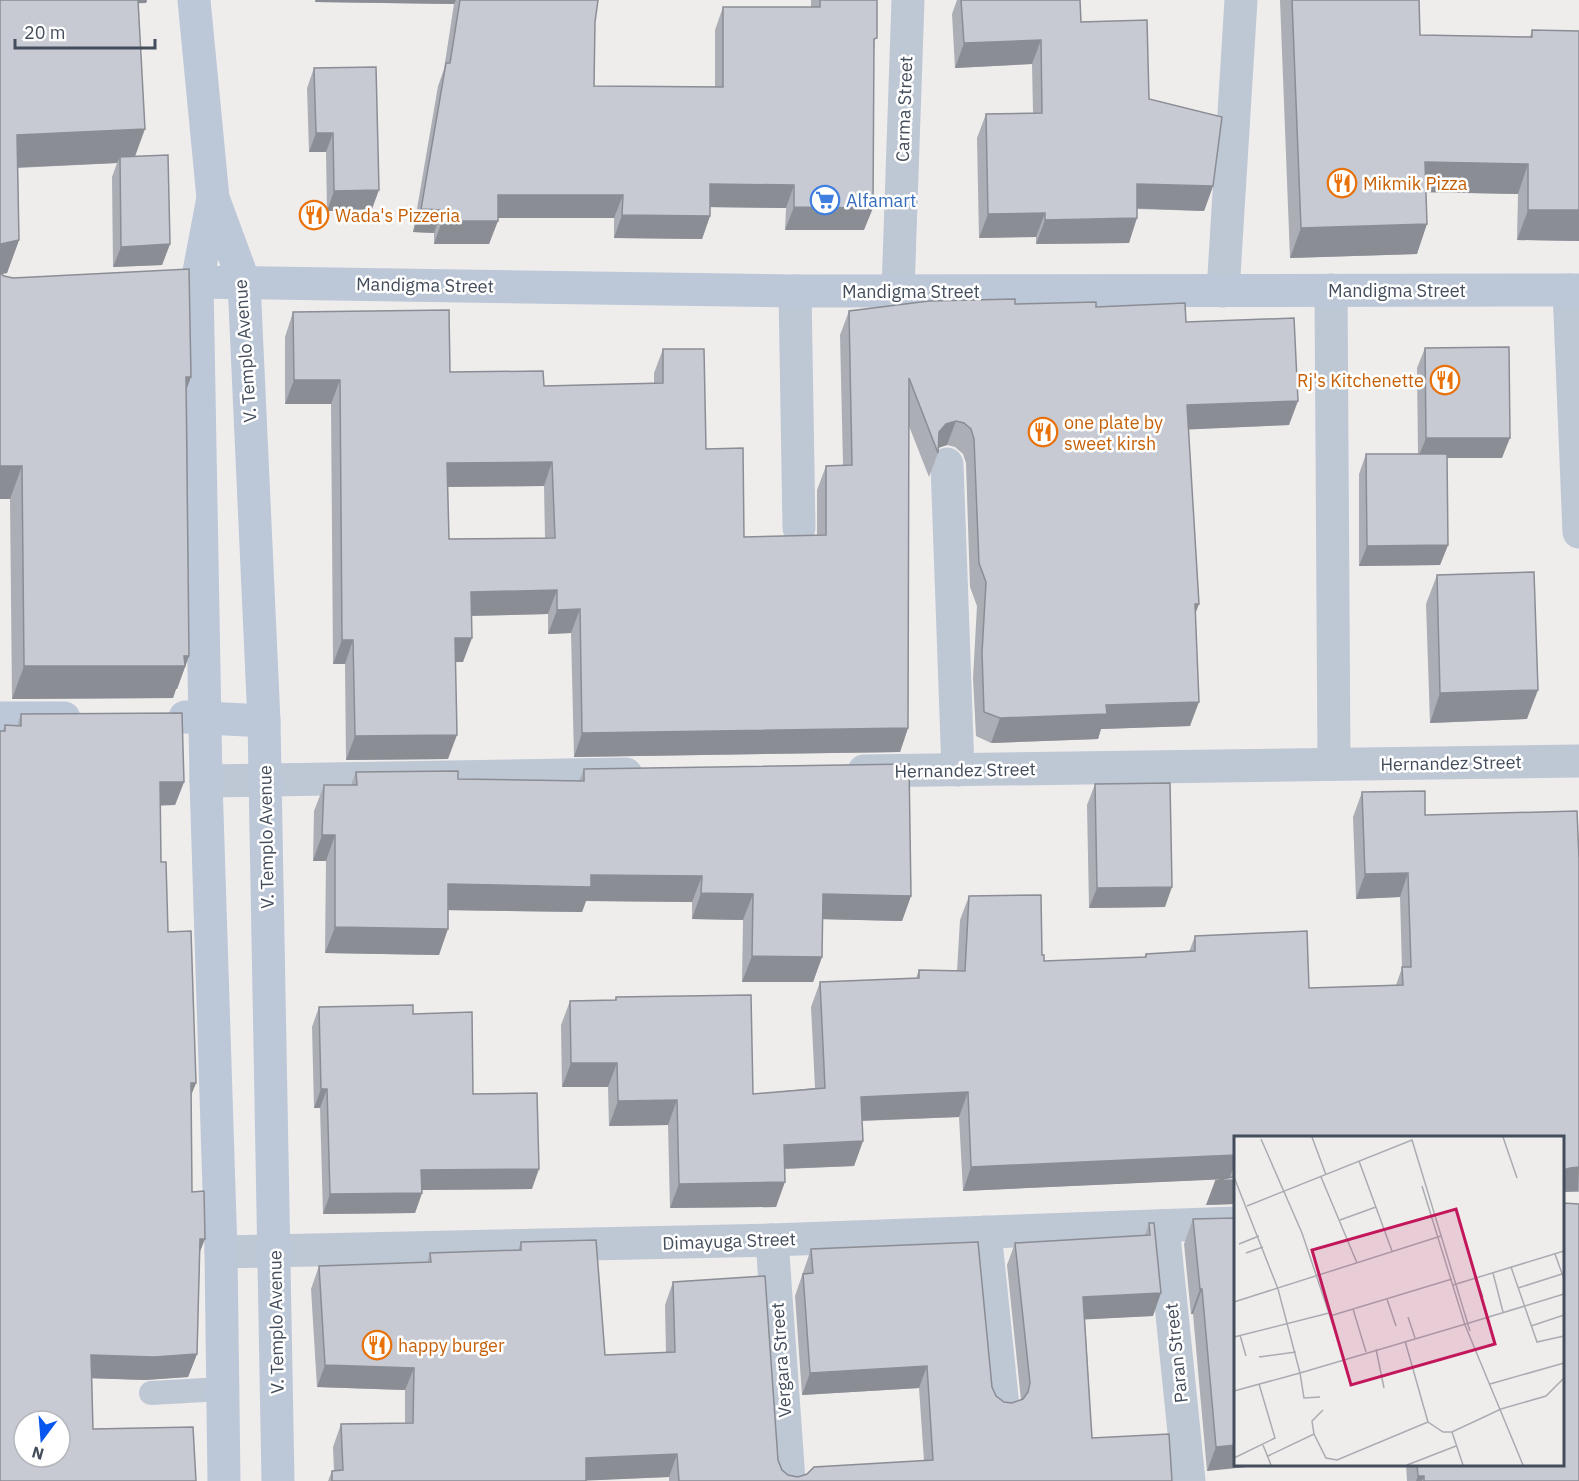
<svg xmlns="http://www.w3.org/2000/svg" width="1579" height="1481" font-family="'IBM Plex Sans',sans-serif">
<style>
.lines{fill:none;stroke-linecap:round;stroke-linejoin:round}
.lane{stroke:#bec7d4;stroke-width:24}
.street{stroke:#bec7d4;stroke-width:33}
.secondary{stroke:#bcc7d8;stroke-width:33}
.wall{fill:#abaeb5;fill-rule:evenodd}
.shaded-wall{fill:#8b8d94}
.building{fill:#c7cad3;stroke:#8b8d94;stroke-width:1.5;fill-rule:evenodd}
.labels{text-anchor:middle;dominant-baseline:central;stroke-width:5;stroke-linejoin:round;paint-order:stroke}
.street-label{font-size:18px;fill:#434d5b;stroke:#fff}
.food-label{font-size:18px;fill:#c56008;stroke:#fff;text-anchor:start}
.shop-label{font-size:18px;fill:#366cbe;stroke:#fff;text-anchor:start}
.inset-road{fill:none;stroke:#aaacb2;stroke-width:1.5}
.view{fill:#c2185b;fill-opacity:0.15;stroke:#c2185b;stroke-width:3}
.inset-edge{fill:none;stroke:#434d5b;stroke-width:3}
</style>
<rect width="100%" height="100%" fill="#efecec"/>
<g class="lines">
<polyline class="lane" points="151,1393 222,1389"/>
<g class="street">
<polyline points="1331,290 1334,764"/>
<polyline points="1569,290 1579,532"/>
<polyline points="795,291 799,528"/>
<polyline points="898,291 908,0"/>
<polyline points="1223,291 1241,0"/>
<polyline points="947,464 958,770"/>
<polyline points="864,771 1579,761"/>
<polyline points="206,781 626,774"/>
<polyline points="1163,1226 1189,1481"/>
<polyline points="985,1232 1003,1407"/>
<polyline points="772,1240 789,1481"/>
<polyline points="221,1252 772,1240 1236,1223"/>
</g>
<g class="secondary">
<polyline points="194,0 213,198 244,282 264,721 278,1481"/>
<polyline points="213,198 197,282 206,781 221,1252 224,1481"/>
<polyline points="197,282 795,291 1579,290"/>
<polyline points="185,717 264,721"/>
<polyline points="0,718 64,718"/>
</g>
</g>
<g class="wall">
<polygon points="0,0 147,0 146,3 138,3 135,156 170,244 162,265 113,267 112,177 117,163 18,168 19,240 7,273 2,274 187,390 189,656 177,689 176,689 173,698 12,699 10,499 0,499"/>
<polygon points="315,0 598,0 595,22 594,86 715,87 715,30 723,7 811,7 811,0 877,0 864,230 785,230 786,208 710,207 710,216 702,239 614,238 614,218 498,218 489,244 434,244 434,233 413,232 438,86 444,69 454,4 315,2"/>
<polygon points="957,0 1080,0 1081,22 1149,99 1213,186 1204,211 1137,209 1129,243 1036,244 1036,237 979,238 977,138 986,114 1033,113 1032,64 955,68 952,14"/>
<polygon points="1280,0 1419,0 1420,35 1530,37 1532,30 1579,241 1517,240 1518,194 1426,192 1417,254 1290,258"/>
<polygon points="314,68 372,209 327,211 326,152 309,152 307,88"/>
<path d="M 1015,304 L 1096,307 L 1186,322 L 1289,425 L 1188,429 L 1195,614 L 1190,726 L 1101,729 L 1098,739 L 991,743 L 976,736 L 973,678 L 977,606 L 970,587 L 966,463 L 963,454 L 955,447 L 947,445 L 938,448 L 938,453 L 929,477 L 909,426 L 908,728 L 900,752 L 574,757 L 571,633 L 548,634 L 548,614 L 471,616 L 463,662 L 455,662 L 448,759 L 346,760 L 345,664 L 333,664 L 331,404 L 285,404 L 285,337 L 293,312 L 450,372 L 544,386 L 654,383 L 654,373 L 663,349 L 744,537 L 817,535 L 817,490 L 826,466 L 843,465 L 840,335 L 849,311 ZM 544,486 L 545,538 L 449,539 L 448,487 Z"/>
<polygon points="1425,348 1502,458 1447,458 1448,545 1440,565 1359,566 1359,474 1366,454 1418,454 1417,368"/>
<polygon points="1437,575 1527,719 1430,723 1426,604"/>
<polygon points="21,714 184,782 175,805 160,805 161,862 168,932 196,1083 191,1094 192,1192 200,1253 197,1354 188,1377 145,1380 92,1378 93,1429 0,1481 3,731 5,725 17,726"/>
<polygon points="584,769 911,896 902,921 823,919 822,957 813,982 742,982 743,920 692,919 692,902 586,901 582,912 448,910 439,955 325,953 326,861 313,861 314,811 324,785 351,785 356,772 458,779 579,781"/>
<polygon points="1095,784 1165,907 1089,908 1087,805"/>
<polygon points="1362,792 1425,815 1579,859 1579,1192 1563,1192 1236,1137 1236,1204 1206,1205 1221,1179 963,1191 959,1117 862,1121 863,1141 854,1166 785,1169 776,1207 670,1208 668,1125 609,1126 608,1087 562,1087 561,1025 570,1001 615,1000 616,997 753,1094 815,1088 811,1007 820,982 916,978 919,970 957,971 960,920 969,896 1042,955 1044,961 1144,957 1146,954 1189,952 1195,936 1309,988 1396,985 1402,968 1400,897 1356,899 1353,817"/>
<polygon points="319,1007 413,1014 473,1094 532,1189 422,1190 422,1193 415,1213 323,1214 320,1108 314,1108 312,1027"/>
<polygon points="1193,1219 1236,1464 1207,1471 1193,1314 1191,1314 1184,1244"/>
<polygon points="1149,1223 1153,1316 1085,1319 1092,1438 1172,1481 669,1481 669,1477 586,1480 586,1481 328,1481 332,1471 334,1471 333,1447 341,1424 405,1423 405,1390 317,1387 311,1289 319,1266 427,1262 430,1253 518,1250 521,1242 605,1355 666,1353 665,1305 673,1282 778,1460 782,1470 788,1475 798,1477 924,1461 919,1388 802,1395 795,1296 811,1249 992,1387 996,1396 1004,1402 1012,1403 1021,1400 1007,1265 1015,1243 1145,1235"/>
<polygon points="1406,1464 1563,1464 1579,1481 1407,1481"/>
</g>
<g class="shaded-wall">
<polygon points="126,0 147,0 146,3 124,4"/>
<polygon points="316,0 456,0 454,4 315,2"/>
<polygon points="1041,40 1032,64 955,68 964,43"/>
<polygon points="145,129 133,162 120,157 117,163 5,168 17,135"/>
<polygon points="316,133 333,133 326,152 309,152"/>
<polygon points="1425,162 1528,164 1518,194 1414,192"/>
<polygon points="710,184 794,185 786,208 702,207"/>
<polygon points="1137,184 1213,186 1204,211 1128,208"/>
<polygon points="379,190 372,209 327,211 334,191"/>
<polygon points="498,195 623,195 614,218 489,218"/>
<polygon points="794,207 873,208 864,230 785,230"/>
<polygon points="421,209 442,210 434,233 413,232"/>
<polygon points="1528,210 1579,210 1579,241 1517,240"/>
<polygon points="1045,213 1036,237 979,238 988,214"/>
<polygon points="622,215 710,216 702,239 614,238"/>
<polygon points="1137,218 1129,243 1036,244 1045,220"/>
<polygon points="442,221 498,221 489,244 434,244"/>
<polygon points="1427,224 1417,254 1290,258 1301,228"/>
<polygon points="19,240 7,273 0,274 0,245 1,244"/>
<polygon points="170,244 162,265 113,267 121,247"/>
<polygon points="186,377 191,377 179,410"/>
<polygon points="294,380 340,380 331,404 285,404"/>
<polygon points="1298,401 1289,425 1178,430 1187,405"/>
<polygon points="956,421 947,445 938,448 939,432 946,424"/>
<polygon points="1426,438 1510,438 1502,458 1418,458"/>
<polygon points="552,462 544,486 438,487 447,463"/>
<polygon points="0,466 22,466 10,499 0,499"/>
<polygon points="1448,545 1440,565 1359,566 1367,546"/>
<polygon points="557,590 548,614 462,616 471,592"/>
<polygon points="1195,604 1199,604 1190,628"/>
<polygon points="580,609 571,633 548,634 557,610"/>
<polygon points="455,638 472,638 463,662 446,662"/>
<polygon points="342,640 353,640 345,664 333,664"/>
<polygon points="189,656 177,689 176,689 173,698 12,699 24,666"/>
<polygon points="1538,690 1527,719 1430,723 1440,693"/>
<polygon points="1199,702 1190,726 1101,729 1098,739 991,743 1000,718 1106,705"/>
<polygon points="908,728 900,752 574,757 582,733"/>
<polygon points="457,735 448,759 346,760 355,736"/>
<polygon points="160,782 184,782 175,805 151,806"/>
<polygon points="322,835 335,835 326,861 313,861"/>
<polygon points="1408,873 1400,897 1356,899 1365,874"/>
<polygon points="591,875 702,876 692,902 586,901 582,912 439,910 448,884"/>
<polygon points="1172,887 1165,907 1089,908 1097,888"/>
<polygon points="701,893 753,894 743,920 692,919"/>
<polygon points="823,894 911,896 902,921 814,919"/>
<polygon points="335,927 448,929 439,955 325,953"/>
<polygon points="752,956 822,957 813,982 742,982"/>
<polygon points="571,1063 617,1063 608,1087 562,1087"/>
<polygon points="191,1083 196,1083 187,1106"/>
<polygon points="321,1089 327,1089 320,1108 314,1108"/>
<polygon points="968,1092 959,1117 852,1121 861,1097"/>
<polygon points="677,1100 668,1125 609,1126 618,1101"/>
<polygon points="863,1141 854,1166 775,1169 784,1145"/>
<polygon points="1236,1155 1236,1162 1229,1179 963,1191 971,1167"/>
<polygon points="1579,1167 1578,1191 1563,1192 1563,1170 1570,1168"/>
<polygon points="539,1169 532,1189 414,1190 421,1170"/>
<polygon points="1236,1180 1235,1204 1206,1205 1215,1181"/>
<polygon points="785,1182 776,1207 670,1208 679,1184"/>
<polygon points="422,1193 415,1213 323,1214 330,1194"/>
<polygon points="200,1239 205,1239 196,1262"/>
<polygon points="1200,1289 1202,1289 1193,1314 1191,1314"/>
<polygon points="1161,1293 1153,1316 1075,1320 1083,1297"/>
<polygon points="197,1354 188,1377 145,1380 83,1378 91,1355"/>
<polygon points="325,1365 414,1368 405,1390 317,1387"/>
<polygon points="927,1366 919,1388 802,1395 810,1373"/>
<polygon points="1236,1445 1236,1464 1277,1464 1207,1471 1216,1447"/>
<polygon points="677,1454 669,1477 578,1481 586,1458"/>
<polygon points="1418,1476 1424,1476 1422,1481 1416,1481"/>
</g>
<g class="building">
<polygon points="0,0 138,0 145,129 17,135 19,240 1,244 0,245"/>
<polygon points="460,0 598,0 595,22 594,86 723,87 723,7 820,7 820,0 877,0 877,38 874,39 873,208 794,207 794,185 710,184 710,216 622,215 623,195 498,195 498,221 442,221 442,210 421,209 446,63 450,63"/>
<polygon points="961,0 1080,0 1081,22 1147,20 1149,99 1222,117 1213,186 1137,184 1137,218 1045,220 1045,213 988,214 986,114 1042,113 1041,40 964,43"/>
<polygon points="1292,0 1419,0 1420,35 1532,37 1532,30 1579,31 1579,210 1528,210 1528,164 1425,162 1427,224 1301,228"/>
<polygon points="376,67 379,190 334,191 333,133 316,133 314,68"/>
<polygon points="168,155 170,244 121,247 120,157"/>
<polygon points="189,269 191,377 186,377 189,656 184,656 185,666 24,666 22,466 0,466 0,273 4,276 13,278"/>
<path d="M 1015,299 L 1015,304 L 1096,302 L 1096,307 L 1185,303 L 1186,322 L 1294,318 L 1298,401 L 1187,405 L 1199,604 L 1195,604 L 1199,702 L 1106,705 L 1107,714 L 1000,718 L 984,712 L 982,653 L 986,582 L 979,563 L 974,439 L 971,429 L 964,423 L 956,421 L 946,424 L 939,432 L 938,453 L 909,378 L 908,728 L 582,733 L 580,609 L 557,610 L 557,590 L 471,592 L 472,638 L 455,638 L 457,735 L 355,736 L 353,640 L 342,640 L 340,380 L 294,380 L 293,312 L 449,310 L 450,372 L 543,371 L 544,386 L 663,383 L 663,349 L 704,349 L 706,449 L 743,448 L 744,537 L 826,535 L 826,466 L 852,465 L 849,311 L 929,301 ZM 552,462 L 555,538 L 449,539 L 447,463 Z"/>
<polygon points="1509,347 1510,438 1426,438 1425,348"/>
<polygon points="1366,454 1447,454 1448,545 1367,546"/>
<polygon points="1534,572 1538,690 1440,693 1437,575"/>
<path d="M 182,713 L 184,782 L 160,782 L 161,862 L 166,862 L 168,932 L 191,931 L 196,1083 L 191,1083 L 192,1192 L 204,1191 L 205,1239 L 200,1239 L 197,1354 L 154,1357 L 91,1355 L 93,1429 L 193,1427 L 196,1481 L 0,1481 L 0,731 L 5,731 L 5,725 L 21,726 L 21,714 ZM 24,1421 L 60,1421 L 60,1457 L 24,1457 Z"/>
<polygon points="909,764 911,896 823,894 822,957 752,956 753,894 701,893 702,876 591,875 591,887 448,884 448,929 335,927 335,835 322,835 324,785 357,785 356,772 458,771 458,779 584,781 584,769"/>
<polygon points="1170,783 1172,887 1097,888 1095,784"/>
<polygon points="1425,791 1425,815 1577,811 1579,859 1579,1167 1570,1168 1563,1170 1563,1137 1236,1137 1236,1155 971,1167 968,1092 861,1097 863,1141 784,1145 785,1182 679,1184 677,1100 618,1101 617,1063 571,1063 570,1001 616,1000 616,997 751,995 753,1094 825,1088 820,982 919,978 919,970 965,971 969,896 1041,895 1042,955 1044,955 1044,961 1146,957 1146,954 1195,951 1195,936 1307,931 1309,988 1403,985 1402,967 1411,967 1408,873 1365,874 1362,792"/>
<polygon points="413,1005 413,1014 472,1012 473,1094 537,1093 539,1169 421,1170 422,1193 330,1194 327,1089 321,1089 319,1007"/>
<polygon points="1236,1176 1236,1180 1215,1181"/>
<polygon points="1563,1203 1579,1204 1579,1481 1424,1481 1424,1476 1418,1476 1417,1464 1563,1464"/>
<polygon points="1236,1218 1236,1445 1216,1447 1202,1289 1200,1289 1193,1219"/>
<polygon points="1149,1223 1154,1223 1161,1293 1083,1297 1092,1438 1169,1434 1172,1481 679,1481 677,1454 586,1458 586,1481 332,1481 332,1471 343,1470 341,1424 413,1423 414,1368 325,1365 319,1266 431,1262 430,1253 521,1250 521,1242 596,1240 605,1355 675,1352 673,1282 765,1276 778,1460 782,1470 788,1475 798,1477 807,1474 814,1467 933,1460 927,1366 810,1373 803,1274 813,1273 811,1249 978,1242 992,1387 996,1396 1004,1402 1012,1403 1023,1399 1028,1392 1030,1383 1015,1243 1150,1235"/>
</g>
<defs>
<g id="restaurant-ring" transform="scale(1.5)"><circle r="9.5" fill="#fff" stroke="#e8710a" stroke-width="1.5"/><path d="M-5-6h1v4h1v-4h1v4h1v-4h1v5L-1.5 .5V6h-2V.5L-5-1ZM5-6V6H3V1.5H1.5Q1.5-4 5-6Z" fill="#e8710a"/></g>
<g id="supermarket-ring" transform="scale(1.5)"><circle r="9.5" fill="#fff" stroke="#3f7fe0" stroke-width="1.5"/><path d="M-6-5.5h2.5l.6 2H6L4.5 2H-2.5L-4.4-4H-6ZM-1.5 3.2a1.3 1.3 0 1 0 .1 0ZM3 3.2a1.3 1.3 0 1 0 .1 0Z" fill="#3f7fe0"/></g>
</defs>
<g fill-rule="evenodd">
<use href="#restaurant-ring" x="1342" y="183"/>
<use href="#supermarket-ring" x="825" y="200"/>
<use href="#restaurant-ring" x="314" y="215"/>
<use href="#restaurant-ring" x="1445" y="380"/>
<use href="#restaurant-ring" x="1043" y="432"/>
<use href="#restaurant-ring" x="377" y="1345"/>
</g>
<g class="labels">
<g class="street-label">
<text transform="translate(904 109) rotate(-88)">Carma Street</text>
<text transform="translate(425 285) rotate(1)">Mandigma Street</text>
<text x="1397" y="290">Mandigma Street</text>
<text x="911" y="291">Mandigma Street</text>
<text transform="translate(245 351) rotate(-94)">V. Templo Avenue</text>
<text transform="translate(1451 763) rotate(-1)">Hernandez Street</text>
<text transform="translate(965 770) rotate(-1)">Hernandez Street</text>
<text transform="translate(266 837) rotate(-91)">V. Templo Avenue</text>
<text transform="translate(729 1241) rotate(-2)">Dimayuga Street</text>
<text transform="translate(276 1322) rotate(-91)">V. Templo Avenue</text>
<text transform="translate(1176 1353) rotate(-96)">Paran Street</text>
<text transform="translate(781 1360) rotate(-94)">Vergara Street</text>
</g>
<g class="food-label">
<text x="1363" y="183">Mikmik Pizza</text>
<text x="335" y="215">Wada's Pizzeria</text>
<text x="1424" y="380" text-anchor="end">Rj's Kitchenette</text>
<text x="1064" y="422">one plate by<tspan x="1064" dy="21">sweet kirsh</tspan></text>
<text x="398" y="1345">happy burger</text>
</g>
<g class="shop-label">
<text x="846" y="200">Alfamart</text>
</g>
</g>
<g transform="translate(1234 1136)">
<rect width="330" height="330" fill="#efecec"/>
<path class="inset-road" d="M 78,1 L 92,39M 269,1 L 283,42M 27,3 L 68,97 L 110,222M 125,25 L 158,115M 0,41 L 44,153 L 66,237 L 235,187M 87,41 L 123,127M 188,50 L 231,189 L 289,329M 13,70 L 178,4 L 236,195M 106,84 L 142,71M 5,108 L 25,100M 12,117 L 29,111M 321,118 L 330,143M 277,131 L 303,206 L 330,200M 259,137 L 269,176M 242,143 L 249,161M 219,149 L 330,115M 284,152 L 328,138M 153,163 L 162,190M 0,166 L 207,100M 119,173 L 132,216M 96,180 L 218,143M 174,181 L 181,202M 235,187 L 330,158M 297,190 L 330,179M 6,199 L 12,220M 0,201 L 95,177M 171,205 L 194,286 L 209,296 L 218,296 L 267,273 L 312,260 L 330,242M 142,213 L 150,252M 25,221 L 62,216M 256,248 L 330,227M 0,255 L 66,237 L 70,262 L 86,261M 218,296 L 229,329M 80,298 L 78,285 L 89,274M 29,309 L 37,329M 34,320 L 80,298 L 92,322 L 103,324 L 194,286M 0,322 L 41,302 L 25,248M 173,329 L 222,310"/>
<path class="view" d="M 222,73 L 261,208 L 117,249 L 78,114 Z"/>
<rect width="330" height="330" class="inset-edge"/>
</g>
<g transform="translate(42 1439) rotate(196)"><circle r="28" fill="#ffffff" stroke="#b4b8bd" stroke-width="1.5"/>
<path d="M0-4.5L10 22L0 15L-10 22Z" fill="#0756ef"/>
<text y="-9" font-size="16" font-weight="bold" text-anchor="middle" fill="#434d5b">N</text>
</g>
<path d="M15 39v9h140v-9" fill="none" stroke="#434d5b" stroke-width="3"/>
<text x="24" y="39" font-size="18" fill="#434d5b" stroke="#ffffff" stroke-width="4.5" paint-order="stroke">20 m</text>
</svg>
